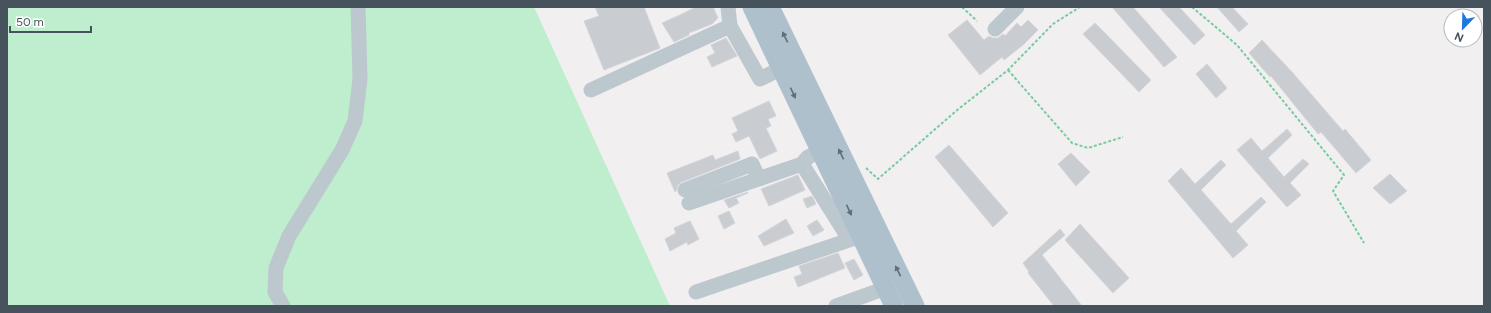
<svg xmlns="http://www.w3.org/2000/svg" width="1491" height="313" font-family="Figtree,sans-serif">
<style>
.green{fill:#beeece}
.building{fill:#c9ccd1;stroke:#d3d5da}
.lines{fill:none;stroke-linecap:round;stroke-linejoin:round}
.path{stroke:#76cc9e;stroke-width:2;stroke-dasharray:3 2;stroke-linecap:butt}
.minor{stroke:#bdc7ce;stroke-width:15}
.major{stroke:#afc0cd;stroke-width:19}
.oneway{fill:#616e78}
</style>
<rect width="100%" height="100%" fill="#f1efef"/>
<polygon class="green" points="7,7 534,7 670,306 7,306"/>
<g class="building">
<polygon points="595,7 644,7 660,48 604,70 584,21 599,16"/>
<polygon points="696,7 713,7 718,18 712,24 689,33 689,35 674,42 662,23 680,15"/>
<polygon points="1112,7 1133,7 1177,57 1164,67"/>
<polygon points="1159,7 1179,7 1205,35 1194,45"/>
<polygon points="1217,7 1232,7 1248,24 1239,32"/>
<polygon points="967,20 984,40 989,36 993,38 998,38 1003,34 1005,36 1017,23 1021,27 1028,20 1038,30 1023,45 1004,60 1002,57 980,75 948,35"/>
<polygon points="1095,23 1151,80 1139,92 1083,34"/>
<polygon points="726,38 737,56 712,67 707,57 715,53 711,45"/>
<polygon points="1262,40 1292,72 1343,131 1345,129 1371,160 1356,173 1321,132 1318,134 1271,76 1270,77 1249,53"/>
<polygon points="1207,64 1227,88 1216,98 1196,74"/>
<polygon points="769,101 776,116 768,119 771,126 766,128 777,151 760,159 749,136 736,142 732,134 738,131 732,118"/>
<polygon points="1287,129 1292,135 1268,158 1284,177 1303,159 1309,164 1290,183 1301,195 1287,207 1237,150 1251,138 1262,151"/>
<polygon points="949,145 1008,213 993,227 935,157"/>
<polygon points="738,151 740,159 682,182 678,185 676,191 675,192 667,173 713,155 715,160"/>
<polygon points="1071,153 1090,172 1076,186 1058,164"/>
<polygon points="1221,160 1226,165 1201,190 1231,224 1261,197 1266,202 1236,231 1248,245 1233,258 1168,181 1181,168 1195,184"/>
<polygon points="1390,174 1407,191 1390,204 1373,188"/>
<polygon points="798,175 805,190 769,206 761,189"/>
<polygon points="748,192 748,193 736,198 739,203 729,208 724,200"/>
<polygon points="812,196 816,204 807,208 803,199"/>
<polygon points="729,211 735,223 724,229 718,216"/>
<polygon points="786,219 794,233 764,246 758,236"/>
<polygon points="817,220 824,230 813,236 807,226"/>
<polygon points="690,221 699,239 688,245 687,242 670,251 665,239 676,233 674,228"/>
<polygon points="1080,224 1129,278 1113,293 1065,240"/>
<polygon points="1060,229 1065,235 1042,255 1082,306 1054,306 1028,273 1029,272 1023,263"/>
<polygon points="838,253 845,268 798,287 794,277 802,274 799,266"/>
<polygon points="854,259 863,275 854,280 845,263"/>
</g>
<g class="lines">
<g class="path">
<polyline points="962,7 977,21"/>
<polyline points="1192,7 1237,45 1344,175 1333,191 1364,243"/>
<polyline points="1008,70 1072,143 1088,148 1123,137"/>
<polyline points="866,168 878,179 956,111 1008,70 1053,24 1080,7"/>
</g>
<g class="minor">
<polyline points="730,26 760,79 790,64"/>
<polyline points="995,29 1017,7"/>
<polyline points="591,90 730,26 728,7"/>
<polyline points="802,164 849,239"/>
<polyline points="685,190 752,164 759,179"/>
<polyline points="689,203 802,164 808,157 821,151"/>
<polyline points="696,292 861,236"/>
<polyline points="283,306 275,292 276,268 289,236 342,150 355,121 360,79 358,7"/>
<polyline points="836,306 886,288"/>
</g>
<g class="major">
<polyline points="752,7 894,306"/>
<polyline points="770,7 915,306"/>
</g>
</g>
<defs><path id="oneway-solid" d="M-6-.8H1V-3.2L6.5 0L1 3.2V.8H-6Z"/></defs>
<g class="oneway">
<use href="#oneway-solid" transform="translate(785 37) rotate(-116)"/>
<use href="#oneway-solid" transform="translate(793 93) rotate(65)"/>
<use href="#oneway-solid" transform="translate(841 154) rotate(-116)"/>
<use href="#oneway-solid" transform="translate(849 210) rotate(65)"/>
<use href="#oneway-solid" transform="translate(898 271) rotate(-116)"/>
</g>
<rect width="1491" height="313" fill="none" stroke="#47535c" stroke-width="16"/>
<g transform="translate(1463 28) rotate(203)"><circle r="19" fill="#ffffff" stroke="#b5babe"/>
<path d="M0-3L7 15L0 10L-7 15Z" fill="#1b7adf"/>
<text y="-6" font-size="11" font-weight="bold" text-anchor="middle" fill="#47535c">N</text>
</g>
<path d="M10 26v6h81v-6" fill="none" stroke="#47535c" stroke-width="2"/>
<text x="16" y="26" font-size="12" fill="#47535c" stroke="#ffffff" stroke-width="3" paint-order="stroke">50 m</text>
</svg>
